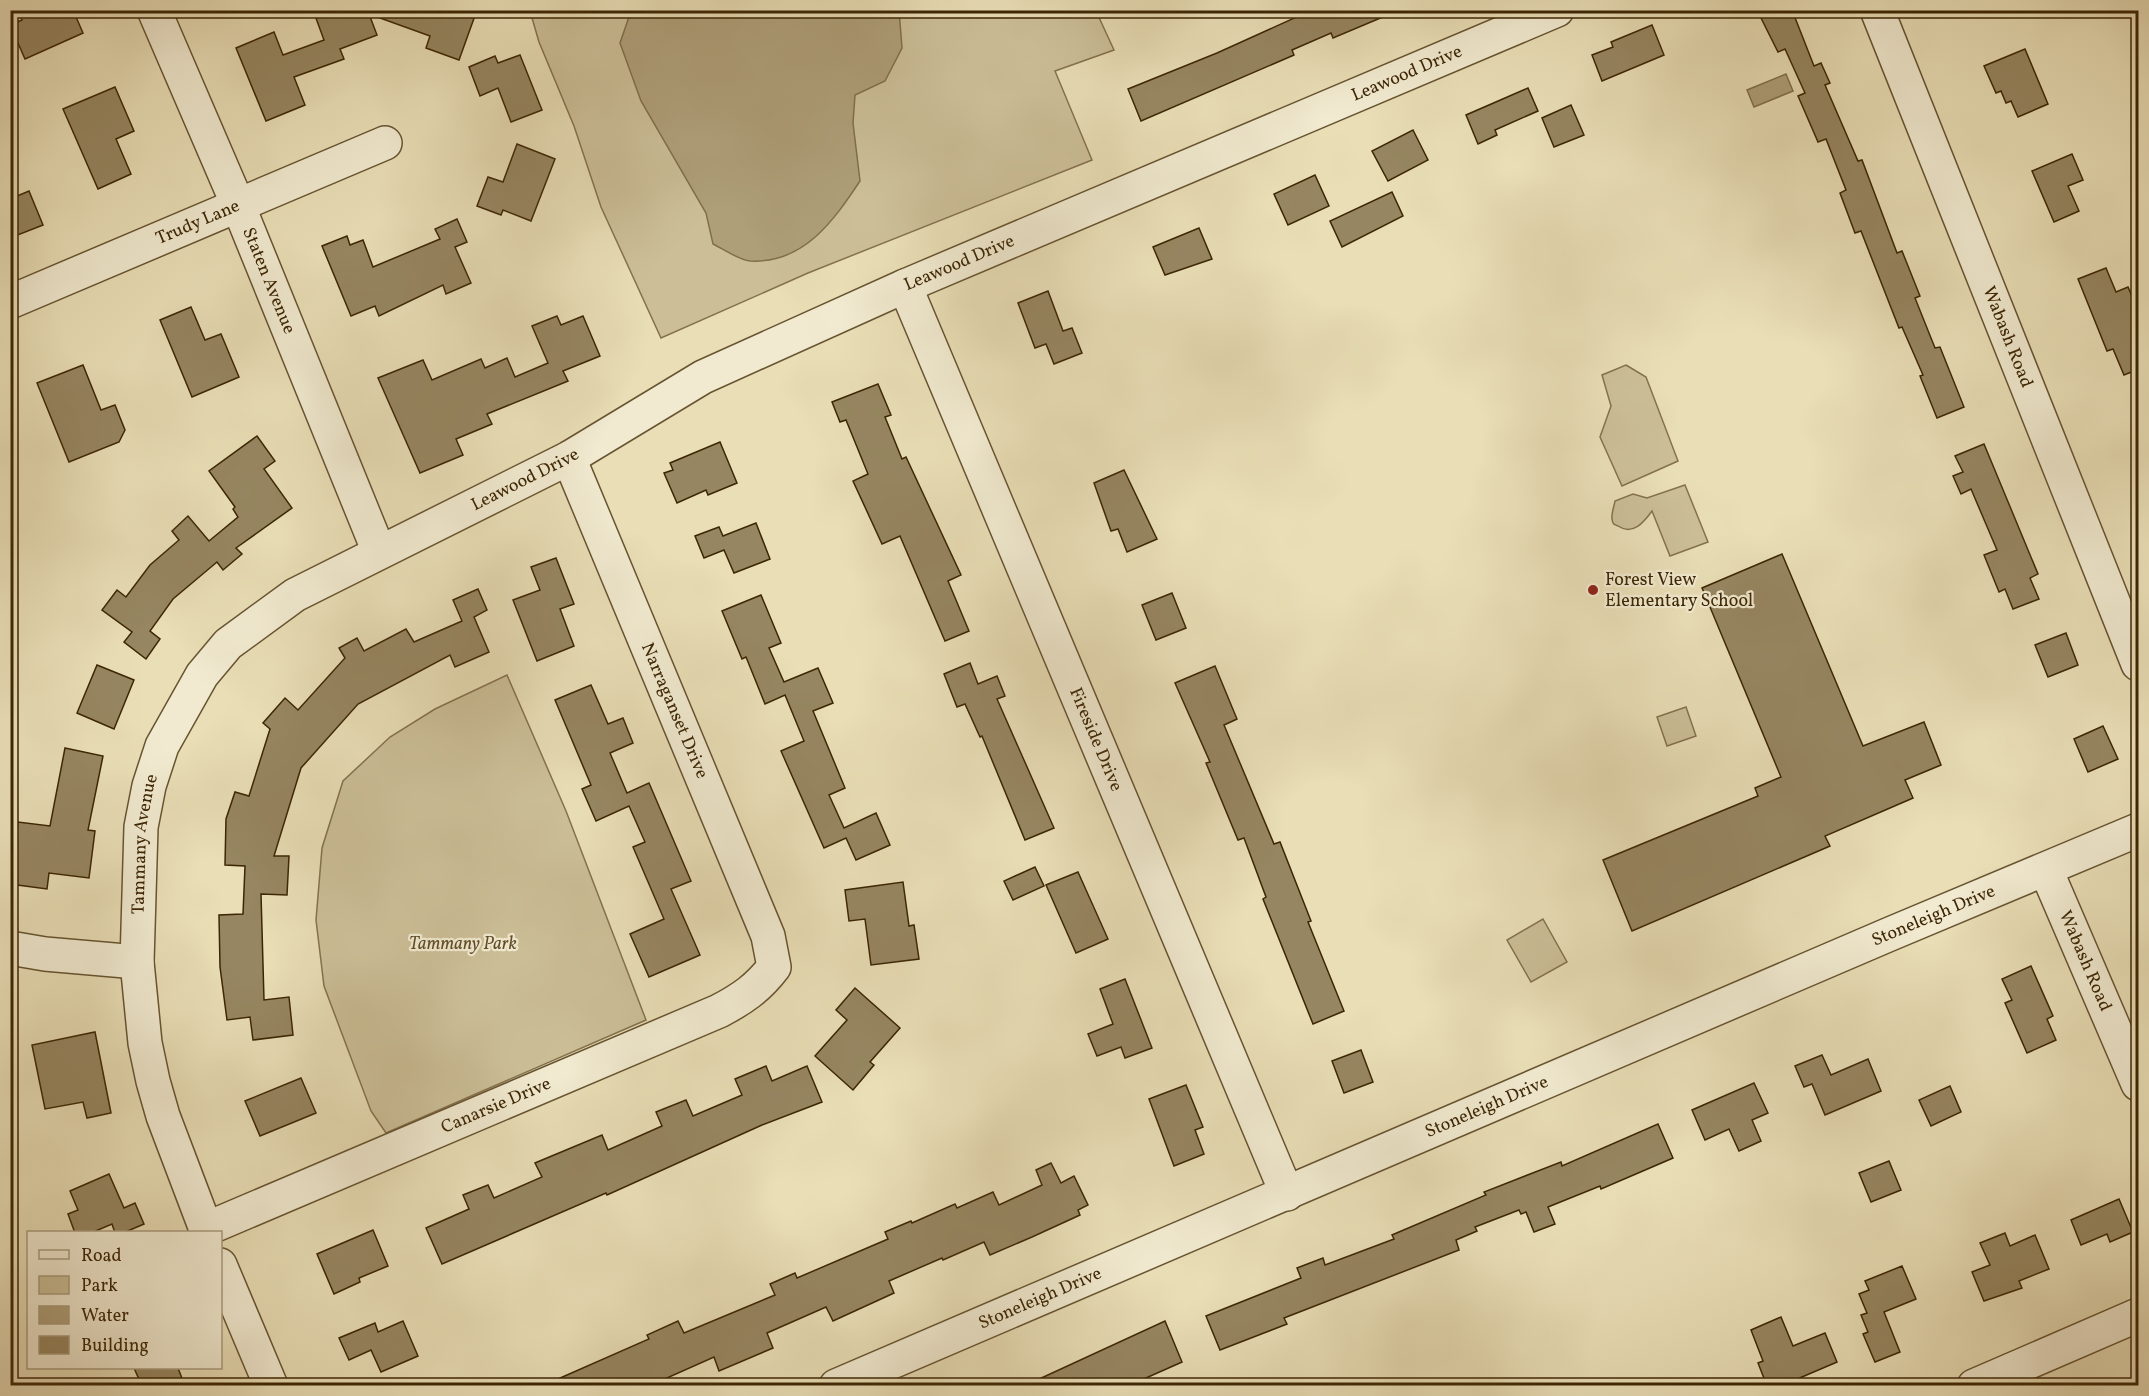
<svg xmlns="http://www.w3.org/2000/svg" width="2149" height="1396" font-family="Vollkorn,serif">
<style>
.green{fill:#ccbf98;stroke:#84724e;stroke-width:1.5}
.water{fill:#ae9f79;stroke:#806f4a;stroke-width:1.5}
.building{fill:#968661;stroke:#3c2604;stroke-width:1.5}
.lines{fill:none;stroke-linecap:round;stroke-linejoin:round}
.minor-casing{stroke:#675430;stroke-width:36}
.minor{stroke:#f1ead0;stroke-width:33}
.poi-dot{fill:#8f2418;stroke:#f1ead0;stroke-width:2}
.labels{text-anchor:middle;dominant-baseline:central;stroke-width:4.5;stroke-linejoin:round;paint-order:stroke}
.street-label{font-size:18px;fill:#3c2604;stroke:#f1ead0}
.poi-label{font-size:18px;fill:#3c2604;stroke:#f1ead0;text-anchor:start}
.park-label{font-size:18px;font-style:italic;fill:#604c29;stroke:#f1ead0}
</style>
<rect width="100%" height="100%" fill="#e9deb6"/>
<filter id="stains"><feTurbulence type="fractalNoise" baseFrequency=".00333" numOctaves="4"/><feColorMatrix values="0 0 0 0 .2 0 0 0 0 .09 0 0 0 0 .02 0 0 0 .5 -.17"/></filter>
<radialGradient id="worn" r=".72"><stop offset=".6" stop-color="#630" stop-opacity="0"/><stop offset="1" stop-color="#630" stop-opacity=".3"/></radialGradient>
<g class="green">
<polygon points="530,11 1096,11 1114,50 1055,71 1092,160 808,273 661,338 601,207 574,126 539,42"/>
<polygon points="1626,365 1646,377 1678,461 1622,486 1600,437 1611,406 1602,375"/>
<path d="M 1685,485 L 1708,542 L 1670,556 L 1652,511 C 1644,522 1633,536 1618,526 C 1614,524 1613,525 1612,519 C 1611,514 1614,507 1615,501 L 1633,494 L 1647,498 Z"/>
<polygon points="507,675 566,811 646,1020 386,1133 371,1111 324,986 316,920 322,848 343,781 390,737 435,709"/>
<polygon points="1686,707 1696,736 1667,746 1657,717"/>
<polygon points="1543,919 1567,962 1531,982 1507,940"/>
</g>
<g class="water">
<path d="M 899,10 L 902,48 L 885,81 L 855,95 L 853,123 L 860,181 C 834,220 804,264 750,261 C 739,260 723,249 713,244 L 706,213 L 641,101 L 620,43 L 631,11 Z"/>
<polygon points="1786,74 1793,91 1754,107 1747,90"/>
</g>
<g class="building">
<polygon points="18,10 73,10 83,33 25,59 10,25 22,20"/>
<polygon points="313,10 477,10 459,60 426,48 430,36 369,14 377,35 340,49 344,59 294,77 305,105 266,121 236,48 274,32 283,55 324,40"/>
<polygon points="1312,10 1397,11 1333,38 1331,33 1292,50 1294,55 1141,121 1128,89 1217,53"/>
<polygon points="1757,10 1792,10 1814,66 1821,63 1830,83 1825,85 1858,161 1862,160 1897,253 1902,251 1920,296 1915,298 1935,348 1940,347 1964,407 1937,418 1920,376 1923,375 1902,327 1899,328 1861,231 1855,233 1840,193 1846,190 1826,139 1818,142 1798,96 1805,93 1785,49 1778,52"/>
<polygon points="1652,25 1664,55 1602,81 1592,55 1613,47 1611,42"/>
<polygon points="2025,49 2048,104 2018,117 2011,101 2006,103 2001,91 1996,93 1984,66"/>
<polygon points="520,55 542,110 511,122 498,88 480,96 469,67 495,56 498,63"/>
<polygon points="115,87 134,131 116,139 131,174 98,189 63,109"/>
<polygon points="1528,88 1538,111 1495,130 1497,135 1478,144 1466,115"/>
<polygon points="1571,105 1584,135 1554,147 1542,118"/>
<polygon points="1413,130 1428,160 1388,181 1372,151"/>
<polygon points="517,144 555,159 531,221 503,210 501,215 477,206 488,177 503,182"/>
<polygon points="2072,154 2083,180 2068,186 2079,211 2054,222 2032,171"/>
<polygon points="1315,175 1329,206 1288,225 1274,194"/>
<polygon points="29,191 43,225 10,238 10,199"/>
<polygon points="1392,192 1403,216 1342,247 1330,221"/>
<polygon points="457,219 467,242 455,247 471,283 446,294 443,285 379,316 375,306 351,316 322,246 347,236 350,245 363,240 373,267 440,239 435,229"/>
<polygon points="1199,228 1212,259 1165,275 1153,247"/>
<polygon points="2106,268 2116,292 2128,287 2139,313 2139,369 2124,375 2113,349 2107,351 2078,279"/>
<polygon points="1048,291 1063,331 1072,328 1082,353 1054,364 1046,344 1035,348 1018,303"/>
<polygon points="191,307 205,340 221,334 239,377 192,397 160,320"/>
<polygon points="557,316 561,325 583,316 600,356 563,371 568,381 487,414 492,424 456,439 463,455 420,473 378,378 423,360 432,380 481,359 485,368 507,358 515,377 548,363 532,326"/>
<polygon points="83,365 101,410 115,405 125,430 119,442 69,462 37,383"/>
<polygon points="878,384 891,415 885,417 902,459 906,457 961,575 948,581 969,631 945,641 900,536 882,544 853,481 868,474 846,420 840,422 832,402"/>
<polygon points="257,436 275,461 264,469 292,508 236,548 242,554 223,570 217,562 173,599 150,631 160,639 146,659 124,642 132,632 102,610 117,590 126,597 150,565 179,540 172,531 188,516 209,541 238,517 233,509 235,507 209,471"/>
<polygon points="720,442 737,483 708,495 706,490 677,503 664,473 673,470 670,463"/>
<polygon points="1984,444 2038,574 2030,578 2039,599 2013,609 2005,589 1999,592 1984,555 1997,550 1971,489 1961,494 1953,476 1963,472 1955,456"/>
<polygon points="1124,470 1157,539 1127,552 1118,529 1111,531 1094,483"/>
<polygon points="756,523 770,559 734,573 724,550 704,558 695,536 719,527 723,536"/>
<polygon points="1782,554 1863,746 1924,722 1941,765 1905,780 1913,798 1825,836 1830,846 1632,931 1603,860 1758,796 1755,788 1781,777 1702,588"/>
<polygon points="556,558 574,604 560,609 574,646 537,661 513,600 540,590 531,567"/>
<polygon points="478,589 487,610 474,617 489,652 455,667 450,655 358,704 301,768 274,856 289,856 287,895 261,894 264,1000 289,997 293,1035 253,1040 250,1017 227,1020 220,967 219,915 243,914 245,866 225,865 226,819 235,792 249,796 270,729 263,723 285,698 298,710 345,658 339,648 357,638 364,651 406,629 414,642 462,621 453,600"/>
<polygon points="1172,593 1186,628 1156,640 1142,605"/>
<polygon points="761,595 781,643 769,648 784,682 818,668 833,703 813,711 845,788 829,795 844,828 876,813 890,845 856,860 846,838 824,848 781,751 804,741 785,695 765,704 746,657 742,659 722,611"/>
<polygon points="2066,633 2078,665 2048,677 2035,645"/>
<polygon points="970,663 978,684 997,676 1005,696 997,699 1054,828 1025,840 982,736 980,737 965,704 957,707 944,674"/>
<polygon points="97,665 134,680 114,729 77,713"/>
<polygon points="1215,666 1237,719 1224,725 1274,844 1280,842 1311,921 1308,922 1344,1011 1313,1024 1263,899 1266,897 1244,838 1238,840 1206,763 1210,762 1175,683"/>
<polygon points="591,685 608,724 623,718 633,743 610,753 627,793 649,783 691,881 671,889 700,955 649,977 630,934 664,919 633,847 645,842 629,806 596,821 582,789 591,785 555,700"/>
<polygon points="2103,726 2118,759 2088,772 2074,739"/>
<polygon points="65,748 103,756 88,830 95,831 89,878 49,873 47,889 10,884 18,822 50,826"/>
<polygon points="1035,867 1044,886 1013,900 1004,881"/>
<polygon points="1078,872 1108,939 1076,953 1046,885"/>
<polygon points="903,882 909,926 914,925 919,959 871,965 865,919 849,921 845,890"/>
<polygon points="2031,966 2053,1016 2047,1019 2056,1040 2027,1053 2005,1003 2012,1000 2002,979"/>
<polygon points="1125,979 1152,1048 1125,1058 1121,1047 1097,1056 1088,1034 1113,1024 1100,989"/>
<polygon points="855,988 900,1028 870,1062 874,1065 853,1090 815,1056 847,1020 836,1010"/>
<polygon points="95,1032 111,1113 87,1118 83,1102 45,1109 32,1045"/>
<polygon points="1361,1050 1373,1082 1344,1093 1332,1061"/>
<polygon points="1822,1055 1831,1075 1868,1059 1881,1091 1825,1115 1812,1084 1804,1087 1795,1066"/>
<polygon points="766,1066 772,1081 807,1066 822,1102 762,1125 607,1195 606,1193 442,1264 426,1228 469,1209 463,1195 488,1185 494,1198 542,1177 535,1163 602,1135 608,1150 662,1126 656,1112 686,1100 693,1116 742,1095 735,1079"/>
<polygon points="301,1078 316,1113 260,1136 245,1101"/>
<polygon points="1754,1083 1768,1113 1752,1120 1761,1141 1739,1151 1729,1129 1705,1140 1692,1110"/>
<polygon points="1186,1085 1203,1127 1195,1130 1204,1154 1174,1166 1149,1099"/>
<polygon points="1950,1086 1961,1112 1931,1126 1919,1100"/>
<polygon points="1658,1124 1673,1158 1601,1189 1600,1186 1548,1207 1555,1224 1534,1232 1526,1212 1521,1214 1519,1210 1475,1227 1477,1231 1456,1240 1459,1250 1284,1318 1287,1324 1220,1350 1206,1316 1301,1278 1297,1268 1323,1258 1325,1265 1394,1239 1392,1235 1486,1195 1484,1192 1561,1162 1562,1166"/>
<polygon points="1889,1161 1901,1190 1871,1202 1859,1173"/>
<polygon points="1051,1163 1061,1183 1074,1176 1088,1205 1078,1210 1080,1215 1032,1237 990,1255 984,1242 943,1260 942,1258 889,1281 894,1293 833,1321 826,1307 767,1333 773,1348 719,1371 714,1357 649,1386 542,1386 649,1339 647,1335 678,1321 684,1333 775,1295 770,1284 795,1273 797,1278 888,1239 885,1232 911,1221 912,1223 955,1204 957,1208 993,1192 999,1205 1042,1185 1036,1170"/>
<polygon points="109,1174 124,1208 135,1203 144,1224 123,1233 115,1233 112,1224 91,1233 75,1233 68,1214 78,1210 70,1191"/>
<polygon points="2119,1199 2133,1232 2110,1242 2107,1234 2081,1245 2071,1220"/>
<polygon points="373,1230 388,1266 359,1278 360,1282 334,1294 317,1254"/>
<polygon points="2005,1233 2010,1246 2035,1235 2049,1269 2019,1281 2022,1288 1984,1301 1972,1272 1990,1265 1980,1243"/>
<polygon points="1902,1266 1916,1299 1884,1312 1900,1352 1875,1362 1863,1334 1868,1332 1861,1315 1867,1313 1859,1294 1869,1290 1865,1281"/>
<polygon points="1781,1317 1793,1346 1825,1333 1837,1362 1781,1386 1767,1386 1758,1363 1763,1361 1751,1330"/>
<polygon points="403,1321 418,1356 381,1372 371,1350 349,1360 339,1338 375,1323 378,1332"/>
<polygon points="1165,1321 1182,1362 1128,1386 1024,1386"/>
<polygon points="134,1368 178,1368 185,1386 142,1386"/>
</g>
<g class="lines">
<g class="minor-casing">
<g id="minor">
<path id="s1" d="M 154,10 L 238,205 L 379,552"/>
<path id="s2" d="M 1877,10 L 2138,664"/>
<path id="s3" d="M 905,286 L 1287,1194"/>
<path id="s4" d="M 10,302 L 385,143"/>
<path id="s5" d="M 2046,870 L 2138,1084"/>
<polyline points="10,948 45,954 137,962"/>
<path id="s6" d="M 206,1229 L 719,1011 C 742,999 758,988 774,967 L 768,936 L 569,458"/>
<path id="s7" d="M 207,1232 L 163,1116 L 153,1081 L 145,1043 L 137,962 L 141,827 L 149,786 L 162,746 L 202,675 L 228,644 L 295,595 L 569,458 L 703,377 L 905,286 L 1557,10"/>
<polyline points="220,1265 271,1386"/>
<path id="s8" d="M 836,1386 L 1890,934 L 2138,830"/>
<polyline points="1974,1386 2138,1315"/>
</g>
</g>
<use href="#minor" class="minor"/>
</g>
<circle class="poi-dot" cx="1593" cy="590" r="6"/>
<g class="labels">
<g class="street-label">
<text stroke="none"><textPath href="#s7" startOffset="1934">Leawood Drive</textPath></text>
<text stroke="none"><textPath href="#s4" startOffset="204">Trudy Lane</textPath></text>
<text stroke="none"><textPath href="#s7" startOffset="1448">Leawood Drive</textPath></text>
<text stroke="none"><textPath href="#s1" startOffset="294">Staten Avenue</textPath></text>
<text stroke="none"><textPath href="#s2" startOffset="352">Wabash Road</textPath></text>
<text stroke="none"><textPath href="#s7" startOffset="962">Leawood Drive</textPath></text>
<text transform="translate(674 711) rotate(67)">Narraganset Drive</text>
<text stroke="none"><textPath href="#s3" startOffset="492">Fireside Drive</textPath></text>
<text stroke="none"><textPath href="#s7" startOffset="399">Tammany Avenue</textPath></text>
<text stroke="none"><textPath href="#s8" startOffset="1194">Stoneleigh Drive</textPath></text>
<text stroke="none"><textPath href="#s5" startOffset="99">Wabash Road</textPath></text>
<text stroke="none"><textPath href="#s6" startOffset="315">Canarsie Drive</textPath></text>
<text stroke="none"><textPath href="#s8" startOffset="708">Stoneleigh Drive</textPath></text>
<text stroke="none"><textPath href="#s8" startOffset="222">Stoneleigh Drive</textPath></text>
</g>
<g class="poi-label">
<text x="1605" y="580">Forest View<tspan x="1605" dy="21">Elementary School</tspan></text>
</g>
<g class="park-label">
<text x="463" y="944">Tammany Park</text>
</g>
</g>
<rect width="2149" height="1396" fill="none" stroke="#e9deb6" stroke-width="36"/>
<rect x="12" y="12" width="2125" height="1372" fill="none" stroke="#3c2604" stroke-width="3"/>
<rect x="18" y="18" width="2113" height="1360" fill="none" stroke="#3c2604" stroke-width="1.5"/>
<rect x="27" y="1231" width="195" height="138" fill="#f1ead0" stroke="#a99c7e" stroke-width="1.5"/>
<rect x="39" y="1250" width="30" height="9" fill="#f1ead0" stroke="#a99c7e" stroke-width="1.5"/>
<text x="81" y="1261" font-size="18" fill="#3c2604">Road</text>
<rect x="39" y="1276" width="30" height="18" fill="#ccbf98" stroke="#a99c7e" stroke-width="1.5"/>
<text x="81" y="1291" font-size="18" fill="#3c2604">Park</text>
<rect x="39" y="1306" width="30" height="18" fill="#ae9f79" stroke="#a99c7e" stroke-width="1.5"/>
<text x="81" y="1321" font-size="18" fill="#3c2604">Water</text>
<rect x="39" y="1336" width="30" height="18" fill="#968661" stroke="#a99c7e" stroke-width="1.5"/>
<text x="81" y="1351" font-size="18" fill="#3c2604">Building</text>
<rect width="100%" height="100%" filter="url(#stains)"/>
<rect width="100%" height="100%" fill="url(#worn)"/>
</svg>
